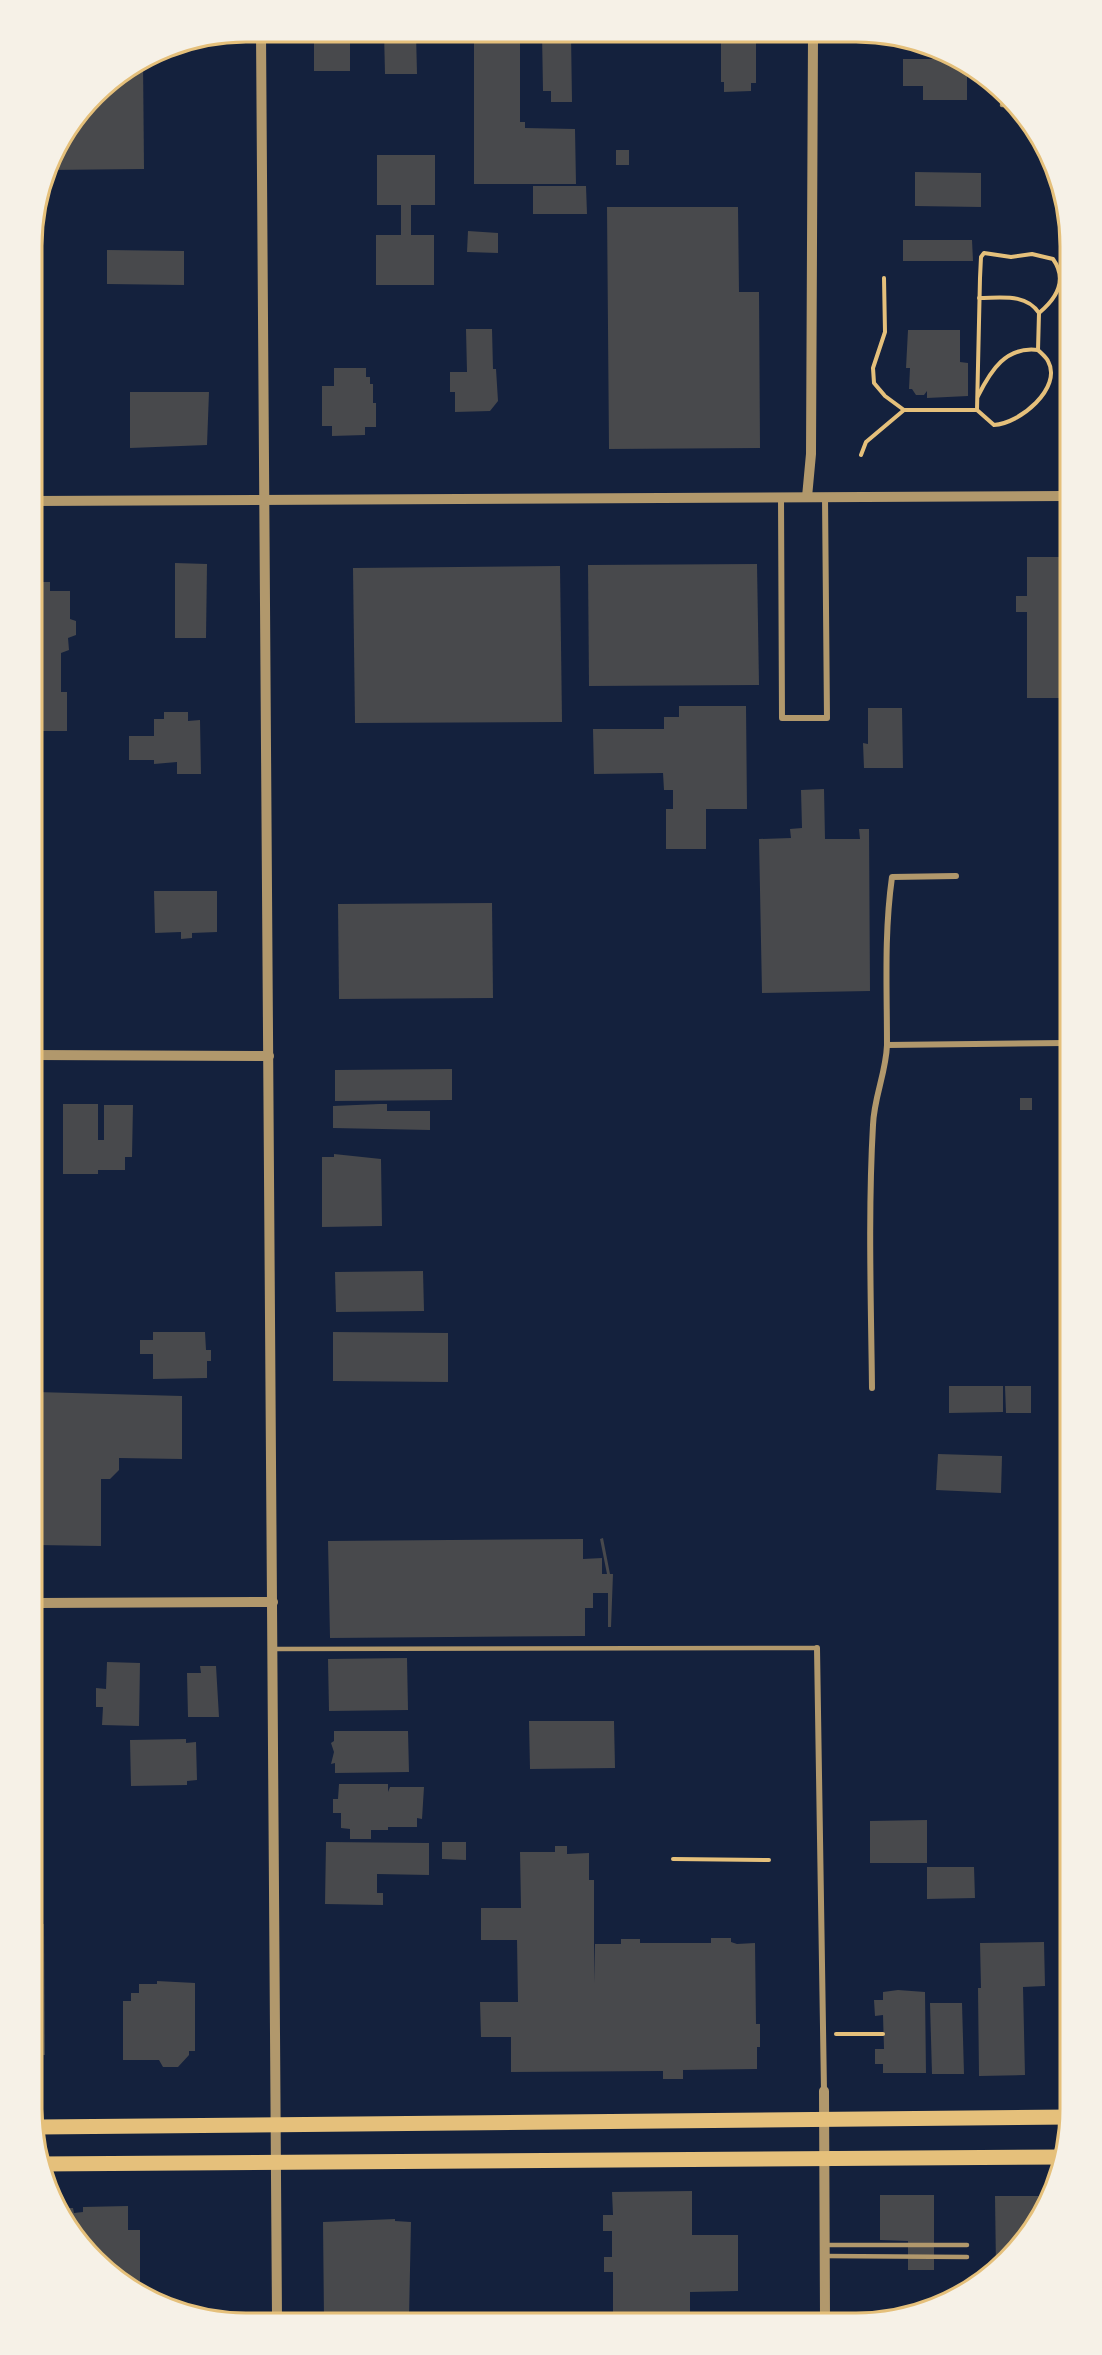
<svg xmlns="http://www.w3.org/2000/svg" width="1102" height="2355" font-family="Georgia,serif">
<style>
.building{fill:#48494c}
.lines{fill:none;stroke-linecap:round;stroke-linejoin:round}
.path{stroke:#e5c07b;stroke-width:4}
.service{stroke:#b1986c;stroke-width:4.5}
.minor{stroke:#b1986c;stroke-width:6}
.tertiary{stroke:#b1986c;stroke-width:10}
.primary{stroke:#e5c07b;stroke-width:15}
.rim{fill:none;stroke:#e5c07b;stroke-width:3}
</style>
<rect width="100%" height="100%" fill="#14213d"/>
<g class="building">
<rect x="314" y="32" width="36" height="39"/>
<polygon points="384,32 416,33 417,74 385,74"/>
<polygon points="474,33 520,33 520,122 525,122 525,128 575,129 576,184 474,184"/>
<polygon points="542,33 571,34 572,102 551,102 551,91 543,91"/>
<polygon points="721,34 756,35 756,83 751,83 751,91 724,92 724,82 721,82"/>
<polygon points="903,59 944,59 967,69 967,100 923,100 923,86 903,86"/>
<polygon points="143,61 144,169 49,170 54,151 104,85"/>
<rect x="616" y="150" width="13" height="15"/>
<polygon points="377,155 435,155 435,205 411,205 411,235 434,235 434,285 376,285 376,235 401,235 401,205 377,205"/>
<polygon points="915,172 981,173 981,207 915,206"/>
<polygon points="533,186 586,186 587,214 533,214"/>
<polygon points="607,207 738,207 739,292 759,292 760,448 609,449"/>
<polygon points="468,231 498,233 498,253 467,252"/>
<polygon points="903,240 972,240 973,261 903,261"/>
<polygon points="107,250 184,251 184,285 107,284"/>
<polygon points="466,329 492,329 493,369 496,369 498,401 490,411 455,412 455,392 450,392 450,372 467,372"/>
<polygon points="908,330 960,330 960,362 968,363 968,396 927,398 927,391 924,395 916,395 912,389 909,389 910,368 906,368"/>
<polygon points="32,356 40,356 36,433 33,433"/>
<polygon points="334,368 366,368 366,377 370,377 370,384 373,384 373,403 376,403 376,427 365,427 365,435 332,436 332,426 322,426 322,386 334,386"/>
<polygon points="130,392 209,392 207,445 130,448"/>
<polygon points="1027,557 1064,557 1065,698 1027,698 1027,612 1016,612 1016,596 1027,596"/>
<polygon points="175,563 207,564 206,638 175,638"/>
<polygon points="757,564 759,685 589,686 588,565"/>
<polygon points="560,566 562,722 355,723 353,568"/>
<polygon points="33,582 50,582 50,591 70,591 70,619 76,621 76,635 68,638 69,650 61,653 61,692 67,692 67,731 34,731"/>
<polygon points="679,706 746,706 747,809 706,809 706,849 666,849 666,809 673,809 673,790 664,790 663,773 594,774 593,729 664,729 664,717 679,717"/>
<polygon points="868,708 902,708 903,768 864,768 863,743 868,744"/>
<polygon points="164,712 188,712 188,721 200,720 201,774 177,774 177,762 154,764 154,760 129,760 129,736 154,736 154,719 164,719"/>
<polygon points="824,789 825,839 860,839 859,829 869,829 870,991 762,993 759,839 791,838 790,829 802,828 801,790"/>
<polygon points="154,891 217,891 217,932 192,933 192,938 181,939 181,932 155,933"/>
<polygon points="492,903 493,998 339,999 338,904"/>
<polygon points="452,1069 452,1100 335,1101 335,1070"/>
<rect x="1020" y="1098" width="12" height="12"/>
<polygon points="63,1104 98,1104 98,1140 104,1140 104,1105 133,1105 132,1157 125,1157 125,1170 98,1170 98,1174 63,1174"/>
<polygon points="379,1104 387,1104 387,1111 430,1111 430,1130 333,1128 333,1106"/>
<polygon points="334,1154 381,1159 382,1226 322,1227 322,1157 334,1157"/>
<polygon points="423,1271 424,1311 336,1312 335,1272"/>
<polygon points="153,1332 205,1332 206,1350 211,1350 211,1361 207,1361 207,1378 153,1379 153,1354 140,1354 140,1340 153,1340"/>
<polygon points="333,1332 448,1333 448,1382 333,1381"/>
<polygon points="949,1386 1003,1386 1003,1412 949,1413"/>
<polygon points="1005,1386 1031,1386 1031,1413 1006,1413"/>
<polygon points="36,1392 182,1396 182,1459 119,1458 119,1470 110,1479 101,1479 101,1546 37,1545"/>
<polygon points="938,1454 1002,1456 1001,1493 936,1490"/>
<polygon points="603,1538 610,1574 613,1574 611,1627 608,1627 608,1593 593,1593 593,1608 585,1608 585,1636 330,1638 328,1541 583,1539 583,1559 602,1558 602,1574 607,1574 600,1539"/>
<polygon points="407,1658 408,1710 329,1711 328,1659"/>
<polygon points="107,1662 140,1663 139,1726 102,1725 103,1707 96,1707 96,1688 106,1689"/>
<polygon points="200,1666 216,1666 219,1717 188,1717 187,1673 201,1673"/>
<polygon points="529,1721 614,1721 615,1768 530,1769"/>
<polygon points="334,1731 408,1731 409,1772 335,1773 335,1763 331,1764 334,1752 331,1743 334,1741"/>
<polygon points="186,1739 186,1743 196,1742 197,1780 187,1781 187,1785 131,1786 130,1740"/>
<polygon points="339,1784 388,1784 388,1792 390,1787 424,1787 422,1819 417,1818 417,1827 388,1827 388,1830 371,1830 371,1839 350,1839 350,1829 341,1828 341,1813 333,1813 333,1799 338,1799"/>
<polygon points="927,1820 927,1863 870,1863 870,1821"/>
<polygon points="326,1842 429,1843 429,1875 377,1874 377,1893 383,1893 383,1905 325,1904"/>
<polygon points="442,1842 466,1842 466,1860 442,1859"/>
<polygon points="555,1846 567,1846 567,1854 589,1853 589,1880 594,1880 594,1983 595,1944 621,1944 621,1939 640,1939 640,1943 711,1943 711,1938 731,1938 731,1942 737,1944 755,1943 756,2024 760,2024 760,2047 757,2047 757,2069 683,2070 683,2079 663,2079 663,2071 511,2072 511,2037 481,2037 480,2002 518,2002 517,1940 481,1940 481,1908 521,1908 520,1852 555,1852"/>
<polygon points="927,1867 974,1867 975,1898 927,1899"/>
<polygon points="38,1924 44,1924 45,2055 38,2055"/>
<polygon points="1044,1942 1045,1986 1023,1987 1025,2075 979,2076 978,1988 981,1988 980,1943"/>
<polygon points="157,1981 195,1983 195,2051 189,2051 189,2055 178,2067 163,2067 159,2060 123,2060 123,2001 131,2001 131,1993 139,1993 139,1984 157,1984"/>
<polygon points="898,1990 925,1992 926,2073 883,2073 883,2064 875,2064 875,2049 884,2049 883,2015 875,2016 874,2000 883,2000 883,1992"/>
<polygon points="930,2003 962,2003 964,2074 932,2074"/>
<polygon points="692,2191 692,2235 738,2235 738,2291 690,2292 690,2317 609,2318 609,2312 613,2312 613,2272 604,2272 604,2257 612,2257 612,2231 603,2231 603,2215 613,2215 612,2192"/>
<polygon points="880,2195 934,2195 934,2270 908,2270 908,2241 880,2240"/>
<polygon points="995,2196 1052,2196 1026,2240 996,2268"/>
<polygon points="128,2206 128,2230 140,2230 140,2288 104,2270 67,2228 59,2208 73,2208 74,2213 83,2212 83,2207"/>
<polygon points="395,2219 395,2221 411,2222 409,2318 324,2319 323,2222"/>
</g>
<g class="lines">
<g class="path">
<polyline points="884,278 885,332 873,368 874,383 885,396 904,410"/>
<path d="M 979,298 C 1001,298 1026,293 1039,313"/>
<path d="M 978,396 C 991,370 1006,346 1038,350"/>
<path d="M 861,455 L 866,442 L 904,410 L 977,410 L 980,278 L 981,257 L 984,253 L 1011,257 L 1032,254 L 1053,259 C 1068,280 1057,298 1039,313 L 1038,350 C 1041,353 1046,357 1048,361 C 1063,388 1019,424 994,425 L 977,410"/>
<polyline points="673,1859 769,1860"/>
<polyline points="836,2034 883,2034"/>
</g>
<g class="service">
<polyline points="1002,105 1014,104"/>
<polyline points="273,1649 817,1648"/>
<polyline points="824,2245 967,2245"/>
<polyline points="825,2256 967,2257"/>
</g>
<g class="minor">
<polyline points="781,497 782,718 827,718 825,497"/>
<polyline points="887,1045 1066,1043"/>
<path d="M 872,1388 C 871,1301 868,1213 873,1125 C 874,1097 886,1073 887,1045 C 887,989 884,934 892,877 L 956,876"/>
<polyline points="817,1648 824,2091"/>
</g>
<g class="tertiary">
<polyline points="261,32 277,2319"/>
<polyline points="807,497 811,454 813,35"/>
<polyline points="33,501 1064,496"/>
<polyline points="35,1055 269,1056"/>
<polyline points="37,1603 273,1602"/>
<polyline points="824,2091 825,2317"/>
</g>
<g class="primary">
<polyline points="39,2127 1070,2117"/>
<polyline points="39,2164 1062,2157"/>
</g>
</g>
<path d="M0 0H1102V2355H0ZM246 42H856A204 204 0 0 1 1060 246V2109A204 204 0 0 1 856 2313H246A204 204 0 0 1 42 2109V246A204 204 0 0 1 246 42Z" fill="#f6f1e7" fill-rule="evenodd"/>
<path class="rim" d="M246 42H856A204 204 0 0 1 1060 246V2109A204 204 0 0 1 856 2313H246A204 204 0 0 1 42 2109V246A204 204 0 0 1 246 42Z"/>
</svg>
